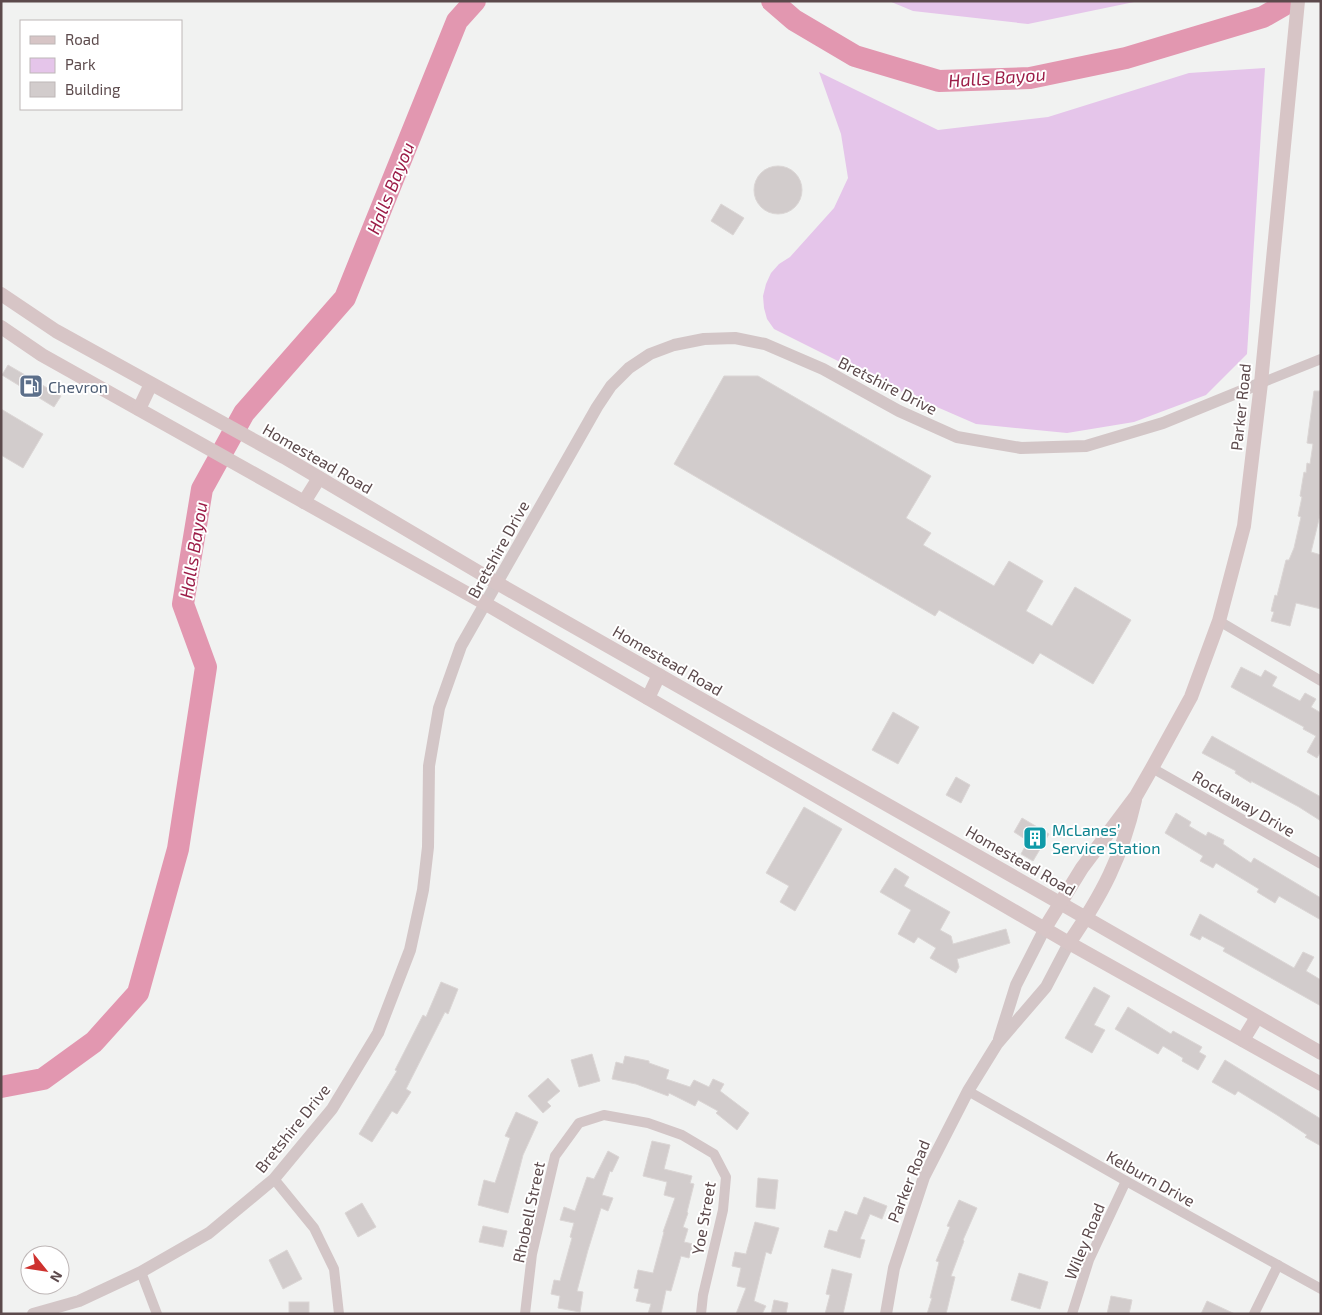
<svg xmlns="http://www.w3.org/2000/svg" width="1322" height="1315" font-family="'Exo 2',sans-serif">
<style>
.green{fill:#e5c5ea}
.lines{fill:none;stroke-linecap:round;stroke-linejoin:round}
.river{stroke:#e297b0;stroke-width:22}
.building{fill:#d2cccc;stroke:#dbd6d5}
.minor{stroke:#d3c6c7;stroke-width:10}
.tertiary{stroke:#d3c6c7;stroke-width:12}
.secondary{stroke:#d7c5c6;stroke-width:14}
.labels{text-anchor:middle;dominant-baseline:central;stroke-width:4;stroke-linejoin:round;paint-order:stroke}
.street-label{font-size:16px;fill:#5c4a4c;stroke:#fff}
.service-label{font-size:16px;fill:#4e5e75;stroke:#fff;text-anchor:start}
.culture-label{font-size:16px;fill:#0d838f;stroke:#fff;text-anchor:start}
.water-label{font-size:18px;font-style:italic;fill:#9c1d48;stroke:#fff}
</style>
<rect width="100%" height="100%" fill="#f1f2f1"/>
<g class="green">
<polygon points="889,1 1139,1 1028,24 913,11"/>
<polygon points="1265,68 1247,354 1206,395 1134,422 1067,433 976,424 884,384 774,329 767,319 764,308 763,296 766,284 771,273 779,264 790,257 834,208 848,178 841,134 819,72 938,130 1048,117 1189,73"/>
</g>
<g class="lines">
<g class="river">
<polyline points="772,1 794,20 855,56 939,81 1030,78 1126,58 1263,17 1291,1"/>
<polyline points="1,1087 43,1079 94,1042 138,993 178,849 206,667 183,604 202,489 244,413 345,298 457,21 475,1"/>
</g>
</g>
<g class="building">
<circle cx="778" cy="190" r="24"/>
<polygon points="721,204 744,218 733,235 711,221"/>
<polygon points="8,365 61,396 54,407 2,375"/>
<polygon points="724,376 758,376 931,476 906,518 931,533 923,545 994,586 1009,561 1043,581 1026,611 1052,626 1075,587 1131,620 1093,684 1040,653 1033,664 939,610 935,616 674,464"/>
<polygon points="1314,391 1321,391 1321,511 1311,552 1321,555 1321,609 1296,603 1290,626 1271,621 1274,612 1271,611 1275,595 1277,596 1286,560 1289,560 1294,548 1301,517 1298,516 1302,497 1300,496 1304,472 1306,473 1307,463 1310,464 1313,444 1307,443"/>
<polygon points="1,409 43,434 23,468 1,455"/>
<polygon points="1241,667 1261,677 1265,670 1277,677 1272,686 1300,701 1305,693 1316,699 1311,707 1321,713 1321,751 1317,758 1307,752 1316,736 1303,729 1304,727 1231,687"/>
<polygon points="893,712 919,727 898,764 872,750"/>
<polygon points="1212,736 1321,797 1321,821 1299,807 1251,781 1251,783 1235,773 1236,771 1202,753"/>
<polygon points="956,777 970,785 961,803 946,795"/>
<polygon points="804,807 842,829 795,911 780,902 789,886 766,873"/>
<polygon points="1176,813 1191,822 1189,826 1206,836 1208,832 1224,840 1223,844 1251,863 1254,858 1321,898 1321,920 1279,896 1275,903 1257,892 1259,889 1216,863 1213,868 1200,861 1203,856 1165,833"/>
<polygon points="1022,818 1049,834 1033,861 1021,854 1028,841 1014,832"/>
<polygon points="895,868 909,877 904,886 950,912 940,930 951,936 953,944 1006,929 1010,943 957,959 959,967 956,973 930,958 936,948 918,937 914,943 898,934 911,910 880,892"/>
<polygon points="1200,914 1294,968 1303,952 1314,957 1306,971 1321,980 1321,1006 1223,951 1225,948 1202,936 1200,940 1190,935"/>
<polygon points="441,982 458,989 448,1014 445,1012 406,1089 411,1092 397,1114 392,1111 372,1142 359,1134 397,1071 395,1070 423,1015 426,1017"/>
<polygon points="1094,987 1110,996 1094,1025 1105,1030 1092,1053 1065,1038"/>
<polygon points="1128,1007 1171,1034 1173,1031 1202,1047 1199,1052 1206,1056 1198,1070 1182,1061 1183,1058 1163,1046 1158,1054 1115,1029"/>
<polygon points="592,1054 600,1081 579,1087 571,1060"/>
<polygon points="625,1056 649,1061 649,1063 669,1070 666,1079 690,1087 694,1080 709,1087 713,1079 724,1084 720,1091 749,1113 737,1130 716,1113 718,1111 698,1100 695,1106 669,1093 668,1096 636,1084 612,1079 616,1062 623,1064"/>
<polygon points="1225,1060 1321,1119 1321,1146 1305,1137 1307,1135 1277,1115 1238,1091 1235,1095 1212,1082"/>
<polygon points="548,1078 560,1091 547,1102 551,1106 543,1113 528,1096"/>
<polygon points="516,1112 538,1122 523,1155 508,1213 478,1205 484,1180 495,1183 510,1138 505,1136"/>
<polygon points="652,1141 670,1145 664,1169 692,1176 690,1183 694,1184 687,1212 688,1213 683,1227 688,1229 684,1242 693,1244 689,1258 681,1256 671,1291 666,1290 661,1314 648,1314 651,1304 636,1301 639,1289 634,1288 638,1270 653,1273 664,1232 663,1232 675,1198 664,1195 667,1182 643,1176"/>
<polygon points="608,1151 619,1157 612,1172 610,1171 602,1195 613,1198 608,1211 601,1208 588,1250 577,1291 583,1292 580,1312 558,1308 560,1296 551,1294 554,1280 560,1281 572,1238 570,1237 574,1223 560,1220 564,1207 575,1211 587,1177 594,1179"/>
<polygon points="758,1178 778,1180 775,1209 756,1207"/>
<polygon points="864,1197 887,1206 882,1219 870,1214 860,1239 865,1240 860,1258 824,1247 829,1230 837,1232 845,1211 857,1215"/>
<polygon points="959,1200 977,1208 963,1240 964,1241 951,1276 955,1277 946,1314 927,1314 932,1298 930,1298 939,1262 936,1261 950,1227 947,1226"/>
<polygon points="362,1203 376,1227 358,1237 345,1213"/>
<polygon points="755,1222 779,1228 771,1254 766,1252 754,1301 766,1306 762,1314 736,1314 746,1288 737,1286 741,1268 732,1266 735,1252 746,1254"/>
<polygon points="483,1226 507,1231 503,1247 479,1242"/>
<polygon points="287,1250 302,1279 283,1289 269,1260"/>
<polygon points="832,1269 852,1274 843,1314 825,1314 830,1295 826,1294"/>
<polygon points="1019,1273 1048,1282 1040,1309 1011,1300"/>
<polygon points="1111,1296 1132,1300 1129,1314 1107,1314"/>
<polygon points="774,1300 788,1303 786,1314 771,1314"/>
<polygon points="1207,1301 1235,1314 1201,1314"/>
<rect x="289" y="1302" width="20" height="12"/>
</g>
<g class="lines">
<g class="minor">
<polyline points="1261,383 1321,359"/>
<polyline points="1219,621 1321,681"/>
<polyline points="1152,768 1321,864"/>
<polyline points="968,1091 1126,1181 1321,1289"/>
<polyline points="274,1179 314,1228 334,1269 339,1314"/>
<polyline points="141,1272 157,1314"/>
<polyline points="525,1314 532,1254 555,1156 579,1123 604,1115 648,1123 682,1135 714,1154 726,1177 723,1210 703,1295 701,1314"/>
<polyline points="1072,1314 1089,1260 1126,1181"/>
<polyline points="1254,1314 1278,1265"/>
</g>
<g class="tertiary">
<polyline points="999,1039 1016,985 1045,928"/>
<polyline points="33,1314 79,1301 141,1272 209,1233 274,1179 332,1109 378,1033 410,950 423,890 428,847 429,766 439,708 461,646 597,407 611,386 629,368 650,354 674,345 704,339 735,338 765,344 823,369 899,411 957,437 1021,448 1086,446 1163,423 1261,383"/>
<polyline points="886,1314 894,1268 924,1177 968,1091 997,1044 1046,987 1069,943"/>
</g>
<g class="secondary">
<polyline points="1,294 56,331 284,457 497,583 1060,903 1321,1053"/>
<polyline points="1,327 42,355 486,604 1069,943 1321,1084"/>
<polyline points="139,409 151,384"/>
<polyline points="304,502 319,478"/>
<polyline points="648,698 659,675"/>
<polyline points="1045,928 1082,868 1136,796 1152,768 1191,697 1219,621 1244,526 1261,383 1298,1"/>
<path d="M 1069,943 C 1102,895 1122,857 1135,800"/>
<polyline points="1243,1040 1257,1017"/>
</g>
</g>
<defs>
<g id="fuel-square" transform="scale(1.25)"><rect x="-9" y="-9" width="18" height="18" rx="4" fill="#5c6f8a" stroke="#fff"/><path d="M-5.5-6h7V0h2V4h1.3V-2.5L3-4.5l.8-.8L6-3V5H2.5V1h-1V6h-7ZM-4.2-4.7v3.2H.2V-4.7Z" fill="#fff"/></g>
<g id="building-square" transform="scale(1.25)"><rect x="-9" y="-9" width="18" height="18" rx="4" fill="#0f9aa8" stroke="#fff"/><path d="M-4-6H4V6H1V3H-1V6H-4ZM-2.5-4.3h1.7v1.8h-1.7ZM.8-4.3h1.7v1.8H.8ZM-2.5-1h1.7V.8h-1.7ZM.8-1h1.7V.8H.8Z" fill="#fff"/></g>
</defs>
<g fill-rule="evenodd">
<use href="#fuel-square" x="31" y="386"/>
<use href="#building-square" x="1035" y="838"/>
</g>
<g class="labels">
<g class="street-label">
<text transform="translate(888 385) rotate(27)">Bretshire Drive</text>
<text transform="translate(1240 407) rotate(-84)">Parker Road</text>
<text transform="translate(318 458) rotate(30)">Homestead Road</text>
<text transform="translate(498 549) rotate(-61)">Bretshire Drive</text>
<text transform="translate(668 660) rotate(30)">Homestead Road</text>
<text transform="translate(1244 803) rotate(30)">Rockaway Drive</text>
<text transform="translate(1021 860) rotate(30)">Homestead Road</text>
<text transform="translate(292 1128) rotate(-51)">Bretshire Drive</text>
<text transform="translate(1151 1178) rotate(29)">Kelburn Drive</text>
<text transform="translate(908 1181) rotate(-68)">Parker Road</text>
<text transform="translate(528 1212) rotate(-78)">Rhobell Street</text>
<text transform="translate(703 1218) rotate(-80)">Yoe Street</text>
<text transform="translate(1084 1241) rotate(-68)">Wiley Road</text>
</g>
<g class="service-label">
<text x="48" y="386">Chevron</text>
</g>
<g class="culture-label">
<text x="1052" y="829">McLanes’<tspan x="1052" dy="18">Service Station</tspan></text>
</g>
<g class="water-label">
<text transform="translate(997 77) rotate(-4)">Halls Bayou</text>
<text transform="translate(390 188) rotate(-68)">Halls Bayou</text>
<text transform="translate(193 550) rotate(-81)">Halls Bayou</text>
</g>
</g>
<rect width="1322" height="1315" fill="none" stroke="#5c4a4c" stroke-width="5"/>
<rect x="20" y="20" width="162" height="90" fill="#ffffff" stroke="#beb7b7"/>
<rect x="30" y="36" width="25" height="8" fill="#d7c5c6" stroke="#beb7b7"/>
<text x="65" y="45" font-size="15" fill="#5c4a4c">Road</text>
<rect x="30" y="58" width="25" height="15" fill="#e5c5ea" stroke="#beb7b7"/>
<text x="65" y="70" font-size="15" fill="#5c4a4c">Park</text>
<rect x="30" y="82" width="25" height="15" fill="#d2cccc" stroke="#beb7b7"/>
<text x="65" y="95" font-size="15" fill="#5c4a4c">Building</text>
<g transform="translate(45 1270) rotate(120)"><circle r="24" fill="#ffffff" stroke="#beb7b7"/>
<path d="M0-4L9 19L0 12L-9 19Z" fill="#ce322f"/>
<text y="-8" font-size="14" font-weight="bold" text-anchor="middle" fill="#5c4a4c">N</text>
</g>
</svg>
